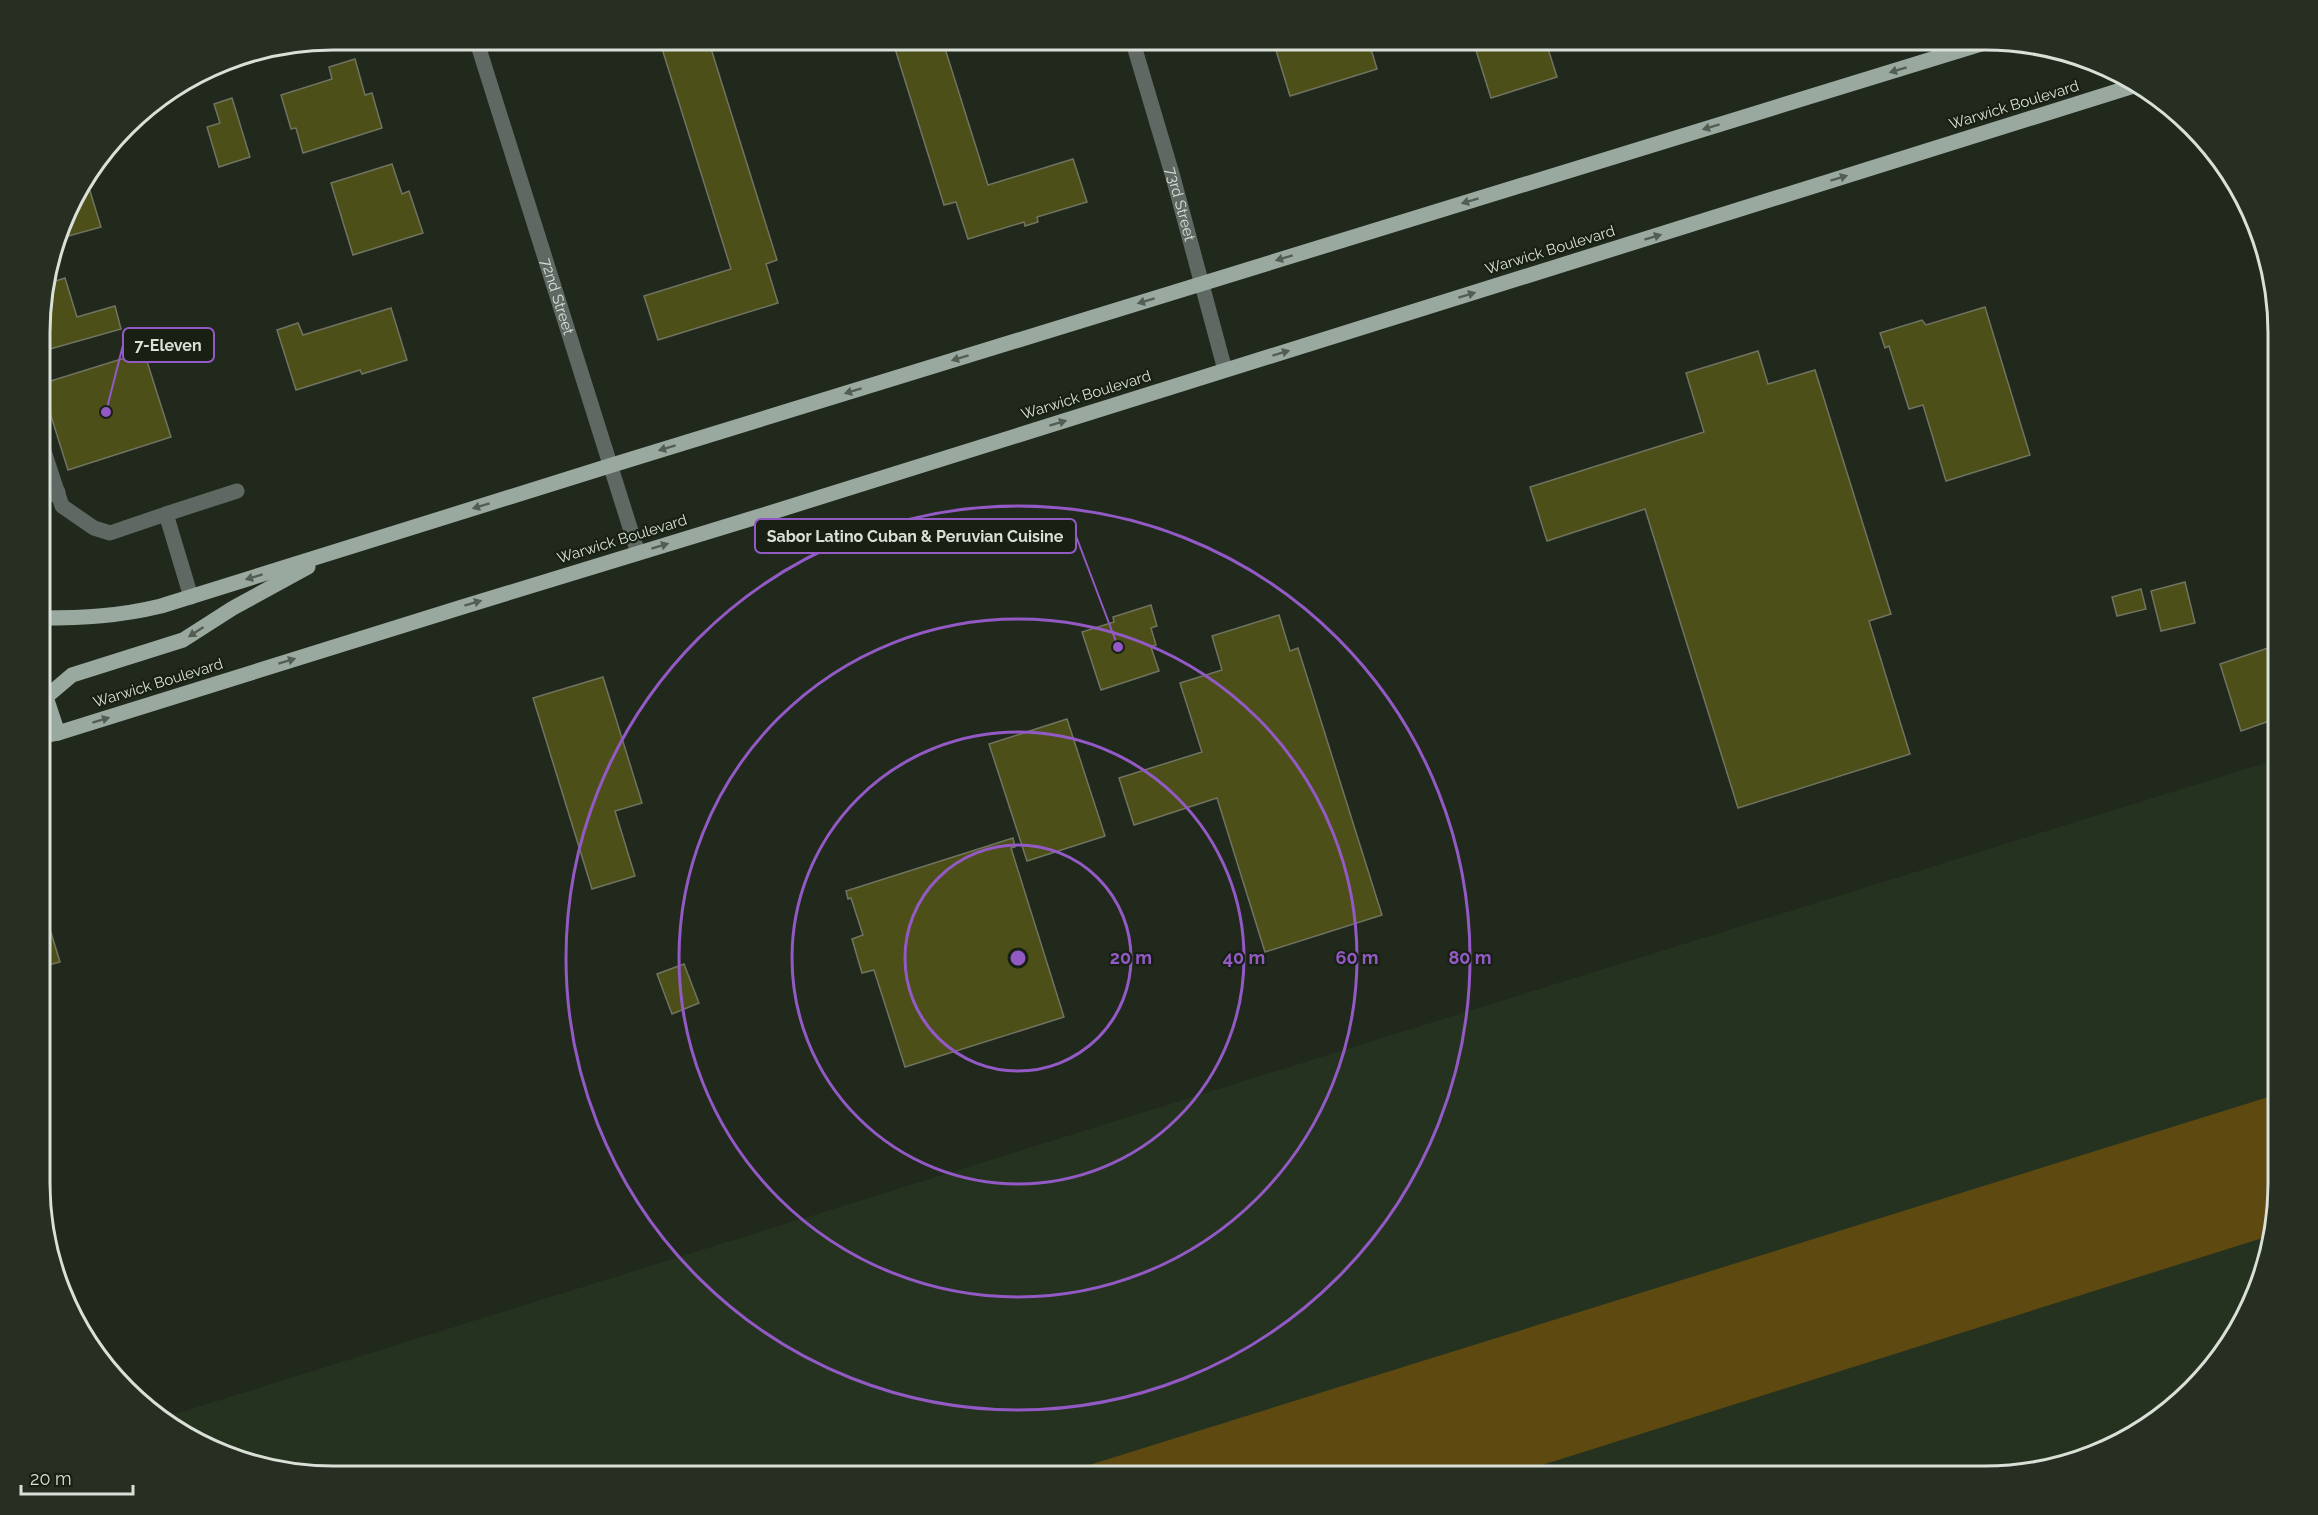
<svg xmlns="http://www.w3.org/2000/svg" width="2318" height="1515" font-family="Raleway,sans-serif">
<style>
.built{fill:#253220}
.forest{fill:#5e4a11}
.building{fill:#4c5018;stroke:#717361;stroke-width:1.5}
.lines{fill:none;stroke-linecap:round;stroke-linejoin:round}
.service{stroke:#606863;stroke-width:15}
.minor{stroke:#606863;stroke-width:15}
.primary{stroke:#99a9a0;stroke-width:15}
.oneway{fill:#525e52}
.ring{fill:none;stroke:#9359c5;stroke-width:3}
.labels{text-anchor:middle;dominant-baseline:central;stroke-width:4.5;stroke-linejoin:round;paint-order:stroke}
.street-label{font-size:15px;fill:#dae0d8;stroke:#172013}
.rim{fill:none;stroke:#dae0d8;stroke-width:3}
.centre{fill:#9359c5;stroke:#172013;stroke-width:3}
.ring-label{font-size:18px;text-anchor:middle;font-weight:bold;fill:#9359c5;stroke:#172013;stroke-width:4.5;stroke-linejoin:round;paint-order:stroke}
.leader{fill:none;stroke:#9359c5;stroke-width:2}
.callout-dot{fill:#9359c5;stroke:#172013;stroke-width:2}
.callout{fill:#172013;stroke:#9359c5;stroke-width:2}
.callout-label{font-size:16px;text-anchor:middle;font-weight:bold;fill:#dae0d8}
</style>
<rect width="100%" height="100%" fill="#20291c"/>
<polygon class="built" points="2278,759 2278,1201 2264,1276 2229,1346 2179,1403 2132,1437 2062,1466 2004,1475 332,1476 239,1461 169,1426 162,1418"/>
<polygon class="forest" points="2278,1094 2278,1201 2272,1235 1507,1476 1054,1476"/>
<g class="building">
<polygon points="659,39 708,39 777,260 766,264 778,303 658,340 644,296 731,269"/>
<polygon points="892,39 942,39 988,185 1073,159 1087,202 1037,217 1038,222 1025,226 1024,222 968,239 956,202 944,205"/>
<polygon points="1303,39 1368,39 1377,69 1290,96 1275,47"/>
<polygon points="1481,39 1545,39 1557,77 1491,98 1474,44 1482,42"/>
<polygon points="355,59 365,95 372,93 382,128 303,153 296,128 291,129 281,95 332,79 329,67"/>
<polygon points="232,98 250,157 219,167 207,127 220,123 214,104"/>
<polygon points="392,164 402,194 409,191 423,233 353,255 331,183"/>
<polygon points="90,191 101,227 58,239 69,202 75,195"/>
<polygon points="47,277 49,283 65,278 77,317 115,306 121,329 50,349 46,334 41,336 41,295"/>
<polygon points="1985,307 2030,455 1946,481 1923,405 1909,409 1889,346 1885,348 1880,333 1922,320 1926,325"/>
<polygon points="391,308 407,360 362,374 360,370 296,390 277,330 298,323 303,335"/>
<polygon points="1758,351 1768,384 1815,370 1891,614 1869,621 1910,754 1738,808 1645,509 1547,541 1530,487 1704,432 1686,373"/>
<polygon points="144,352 171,437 68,470 41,384"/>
<polygon points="2185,582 2195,623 2161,631 2151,591"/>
<polygon points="2141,589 2146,609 2117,616 2112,597"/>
<polygon points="1151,605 1157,626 1151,628 1156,645 1151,647 1159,671 1101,690 1082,632 1114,622 1113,617"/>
<polygon points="1279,615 1290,651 1298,648 1382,915 1265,952 1217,798 1134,825 1119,778 1202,752 1180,683 1222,670 1212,636"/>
<polygon points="2277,645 2278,718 2241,731 2220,664"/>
<polygon points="603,677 642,803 615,811 635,876 592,889 533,698"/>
<polygon points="1067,719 1105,836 1027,861 989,744"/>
<polygon points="1013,838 1015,847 1011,848 1064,1017 905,1067 874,970 862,973 852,939 863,935 851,898 848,899 846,891"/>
<polygon points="41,900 60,962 41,967"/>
<polygon points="684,964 699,1003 672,1014 657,974"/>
</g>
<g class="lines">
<g class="service">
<polyline points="41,442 62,506 94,528 110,533 166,514 191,597"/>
<polyline points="41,498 58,492"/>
<polyline points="166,514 237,491"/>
</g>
<g class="minor">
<path id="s1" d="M 476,39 L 638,553"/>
<path id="s2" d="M 1132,39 L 1173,177 L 1225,370"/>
</g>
<g class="primary">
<path d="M 41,618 C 84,618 120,616 161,606 L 609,466 L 1994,40"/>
<polyline points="58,733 46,697 72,675 183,640 233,608 308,567"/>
<polyline points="41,736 58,733 459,608 760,516 2140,84"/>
</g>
</g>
<defs><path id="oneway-solid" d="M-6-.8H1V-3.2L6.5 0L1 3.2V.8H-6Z" transform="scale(1.5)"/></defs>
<g class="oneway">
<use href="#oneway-solid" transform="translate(1898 70) rotate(163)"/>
<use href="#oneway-solid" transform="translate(1711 127) rotate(163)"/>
<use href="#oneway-solid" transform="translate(1839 178) rotate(-17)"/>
<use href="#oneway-solid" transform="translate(1470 201) rotate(163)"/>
<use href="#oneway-solid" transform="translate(1653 237) rotate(-17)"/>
<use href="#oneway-solid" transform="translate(1284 258) rotate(163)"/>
<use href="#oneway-solid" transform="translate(1467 295) rotate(-17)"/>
<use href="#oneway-solid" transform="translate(1146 301) rotate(163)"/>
<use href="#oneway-solid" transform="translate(1281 353) rotate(-17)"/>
<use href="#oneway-solid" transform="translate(960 358) rotate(163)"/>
<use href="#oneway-solid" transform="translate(853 391) rotate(163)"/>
<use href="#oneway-solid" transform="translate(1058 423) rotate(-17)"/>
<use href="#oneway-solid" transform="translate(667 448) rotate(163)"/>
<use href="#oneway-solid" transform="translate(481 506) rotate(163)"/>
<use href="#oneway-solid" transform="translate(660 546) rotate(-17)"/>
<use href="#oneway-solid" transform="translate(254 577) rotate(163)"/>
<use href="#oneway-solid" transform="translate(473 603) rotate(-17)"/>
<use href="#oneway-solid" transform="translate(196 632) rotate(147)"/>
<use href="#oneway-solid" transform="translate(287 661) rotate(-17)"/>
<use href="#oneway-solid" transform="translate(101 720) rotate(-17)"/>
</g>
<g class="ring">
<circle cx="1018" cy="958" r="113"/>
<circle cx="1018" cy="958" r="226"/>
<circle cx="1018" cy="958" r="339"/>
<circle cx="1018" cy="958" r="452"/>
</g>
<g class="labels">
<g class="street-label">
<text transform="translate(2014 105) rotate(-17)">Warwick Boulevard</text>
<text stroke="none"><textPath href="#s2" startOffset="172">73rd Street</textPath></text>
<text transform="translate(1550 250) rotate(-17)">Warwick Boulevard</text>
<text stroke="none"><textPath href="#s1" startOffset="270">72nd Street</textPath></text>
<text transform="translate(1086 395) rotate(-17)">Warwick Boulevard</text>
<text transform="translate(622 539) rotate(-17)">Warwick Boulevard</text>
<text transform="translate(158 683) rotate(-17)">Warwick Boulevard</text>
</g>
</g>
<path d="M0 0H2318V1515H0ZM333 50H1985A283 283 0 0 1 2268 333V1183A283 283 0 0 1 1985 1466H333A283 283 0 0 1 50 1183V333A283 283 0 0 1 333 50Z" fill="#272f23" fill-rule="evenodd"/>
<path class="rim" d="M333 50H1985A283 283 0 0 1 2268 333V1183A283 283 0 0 1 1985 1466H333A283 283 0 0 1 50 1183V333A283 283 0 0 1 333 50Z"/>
<circle cx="1018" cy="958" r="9" class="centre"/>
<g class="ring-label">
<text x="1131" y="964">20 m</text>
<text x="1244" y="964">40 m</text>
<text x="1357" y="964">60 m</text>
<text x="1470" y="964">80 m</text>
</g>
<path class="leader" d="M106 412L123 345M1118 647L1076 536"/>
<g class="callout-dot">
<circle cx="106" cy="412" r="6"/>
<circle cx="1118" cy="647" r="6"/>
</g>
<g class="callout">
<rect x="123" y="328" width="91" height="34" rx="6"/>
<rect x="755" y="519" width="321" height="34" rx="6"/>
</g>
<g class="callout-label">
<text x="168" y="351">7-Eleven</text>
<text x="915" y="542">Sabor Latino Cuban &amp; Peruvian Cuisine</text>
</g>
<path d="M21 1485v9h112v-9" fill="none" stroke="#dae0d8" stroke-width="3"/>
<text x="30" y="1485" font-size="18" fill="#dae0d8" stroke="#172013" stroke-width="4.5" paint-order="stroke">20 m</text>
</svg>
